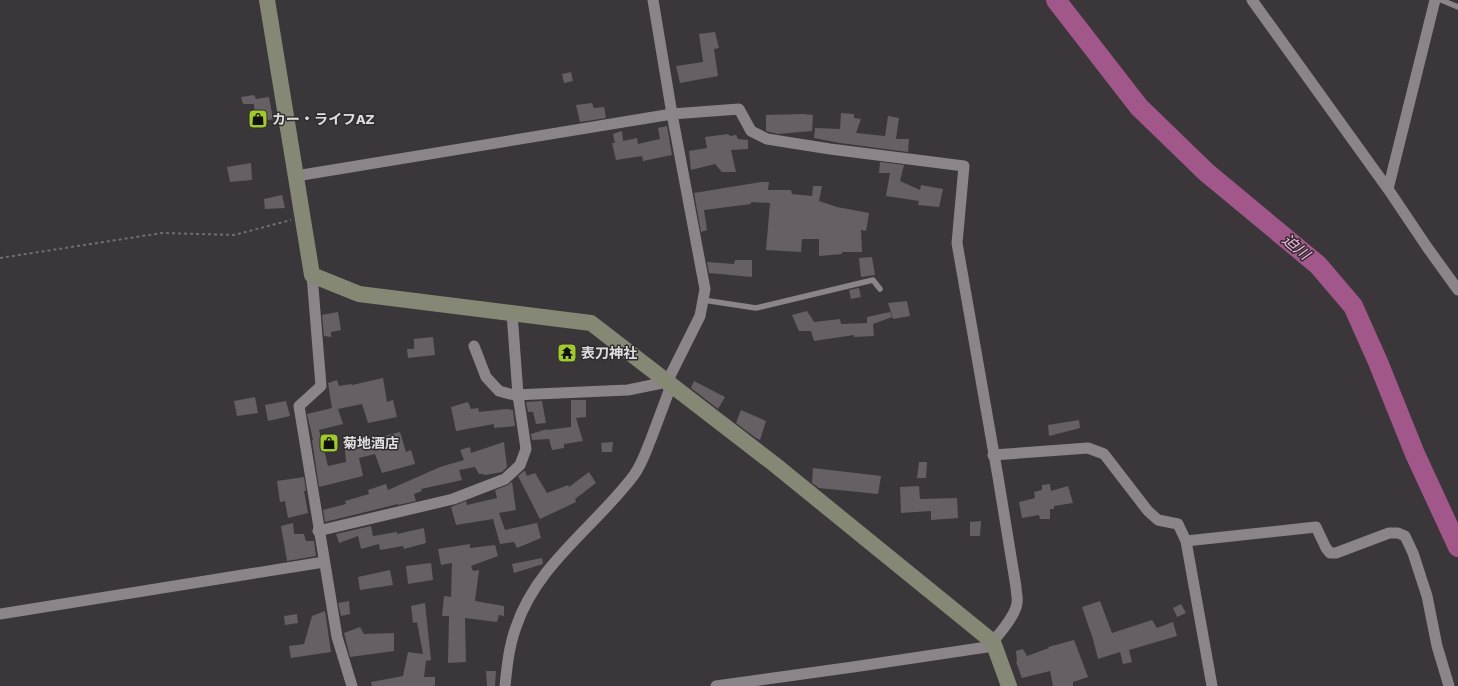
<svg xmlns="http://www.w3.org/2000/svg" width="1458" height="686" font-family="'Work Sans','Noto Sans JP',sans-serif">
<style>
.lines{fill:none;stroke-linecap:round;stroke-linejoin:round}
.river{stroke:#a1578a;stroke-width:20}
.building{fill:#666064}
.path{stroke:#726d70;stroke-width:2;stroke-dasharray:3 3;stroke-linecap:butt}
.lane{stroke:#8b8589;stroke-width:5.5}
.street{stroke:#8b8589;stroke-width:11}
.secondary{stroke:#858874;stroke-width:16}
.labels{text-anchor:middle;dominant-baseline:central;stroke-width:3;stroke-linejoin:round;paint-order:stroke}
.poi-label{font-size:14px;font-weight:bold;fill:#e0dddf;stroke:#312c2f;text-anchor:start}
.water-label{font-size:15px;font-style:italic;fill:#fbbde5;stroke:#312c2f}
</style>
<rect width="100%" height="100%" fill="#3b3639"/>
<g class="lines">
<polyline class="river" points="1056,0 1139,107 1206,172 1318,265 1353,306 1378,362 1415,454 1458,547"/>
</g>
<g class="building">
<polygon points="715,32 719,48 714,49 718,76 680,83 676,66 703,62 699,34"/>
<polygon points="571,72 573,81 564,83 562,74"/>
<polygon points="254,95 256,99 269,97 273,119 255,123 254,104 243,104 241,97"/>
<polygon points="592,103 594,108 604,107 606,118 580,122 576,105"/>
<polygon points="841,113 854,114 854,118 861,119 856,133 885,136 888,116 899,118 896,139 909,139 908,152 840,143 814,138 815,128 840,129"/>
<polygon points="803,114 813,115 812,131 778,134 766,131 766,115"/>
<polygon points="667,126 672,155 643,161 642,156 616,160 612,143 615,143 613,134 622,131 623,141 637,138 638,144 660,139 658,128"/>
<polygon points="728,134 730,136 736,135 738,139 748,140 748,149 731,150 736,172 722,172 715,164 691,170 689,151 707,148 705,137"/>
<polygon points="880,162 904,165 900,181 920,190 921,185 943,189 939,207 918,205 919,201 886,196 890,173 879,173"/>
<polygon points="251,163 252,180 230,182 227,167"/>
<polygon points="761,182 769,182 768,190 791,190 792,194 812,196 813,186 822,186 819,201 837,207 869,213 866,231 861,230 862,252 842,252 842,254 819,256 819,239 802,239 801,252 766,250 770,203 751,202 751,204 704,210 707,230 701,232 694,193"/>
<polygon points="282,195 285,208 265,209 264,199"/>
<polygon points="872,257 875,275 861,277 859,258"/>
<polygon points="735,260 752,260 752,277 709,273 707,262 734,264"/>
<polygon points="859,288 861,297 851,299 849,290"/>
<polygon points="907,301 910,316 893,319 888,303"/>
<polygon points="807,311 814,322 840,319 841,324 867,323 867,317 890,312 892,317 873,324 874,336 854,337 854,335 814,341 811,331 799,331 792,315"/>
<polygon points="338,312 341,330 331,332 331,337 324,336 322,315"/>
<polygon points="433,337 435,355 408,358 407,349 414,349 414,339"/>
<polygon points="383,378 387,402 393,400 397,417 368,423 362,404 338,409 343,424 319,430 328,466 346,462 345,450 357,445 357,443 400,432 406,452 411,450 415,464 382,473 375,454 359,458 363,476 319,487 312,440 313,440 307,414 332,408 328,383 337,380 339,386 351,384 352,385"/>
<polygon points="694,381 725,397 718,409 691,388"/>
<polygon points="255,397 258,413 237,416 234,401"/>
<polygon points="571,400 586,400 586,417 576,418 583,441 564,444 564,448 552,450 549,439 532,440 531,434 547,429 547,430 571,427"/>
<polygon points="286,401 290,416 268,421 265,405"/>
<polygon points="542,401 546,423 536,424 533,412 528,412 526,402"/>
<polygon points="468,402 471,409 478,408 479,412 506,409 513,410 515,426 494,428 494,424 456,431 451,407"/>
<polygon points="741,410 766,421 760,440 756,438 736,423"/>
<polygon points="1079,420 1080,428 1049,436 1048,425"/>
<polygon points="504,442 507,467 502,472 485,475 483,474 479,474 475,467 459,470 462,480 421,489 422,491 414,494 416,501 398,505 398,504 325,522 323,510 346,504 345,501 369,494 368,490 386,484 388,490 440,467 464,460 460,450 470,447 471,453"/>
<polygon points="613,442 612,452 602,452 601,443"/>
<polygon points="919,462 927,462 926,478 917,478"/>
<polygon points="813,468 881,476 878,494 819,488 812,483"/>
<polygon points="524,471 525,471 527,476 535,473 547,493 568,485 569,487 589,472 596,483 575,499 576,502 540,519 518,476"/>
<polygon points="304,477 306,491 304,491 308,513 288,518 285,501 280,502 277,481"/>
<polygon points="512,482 516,510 499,513 505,530 537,523 541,538 517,548 514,542 500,544 493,519 456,525 451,507 466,501 467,505 497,498 495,490 508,485"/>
<polygon points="1050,484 1051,491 1068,486 1073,503 1054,506 1054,509 1050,509 1050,519 1040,519 1039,515 1022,518 1019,502 1035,498 1034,492 1042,490 1042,485"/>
<polygon points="919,486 920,499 957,498 958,518 931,520 931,511 901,513 900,487"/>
<polygon points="981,521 980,536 970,536 970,522"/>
<polygon points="293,523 294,534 304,534 306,541 314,541 316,556 287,561 281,526"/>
<polygon points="371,526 373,536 397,532 397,534 424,528 426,543 404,549 403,546 380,550 379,544 361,549 358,536 339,543 336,534"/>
<polygon points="470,544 470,548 495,545 498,556 471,566 473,571 479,570 475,601 504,606 504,616 499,615 497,622 465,618 466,662 448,663 449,616 442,616 444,596 451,597 452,563 441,565 438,549"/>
<polygon points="542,558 543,564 514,573 512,564"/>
<polygon points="431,563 433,580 408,584 406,566"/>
<polygon points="390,570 393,585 360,590 358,577"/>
<polygon points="349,601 350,614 341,616 338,603"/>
<polygon points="1100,601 1112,633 1152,620 1157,628 1173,622 1177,636 1129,650 1132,662 1123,664 1120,652 1098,659 1093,639 1082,607"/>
<polygon points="425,603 431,660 426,661 424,677 435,677 435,686 372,686 371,682 403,676 408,652 423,654 417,622 413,623 411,606"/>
<polygon points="1181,604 1186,613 1177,617 1173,608"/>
<polygon points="325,611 331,652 291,658 289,646 304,644 312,616"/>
<polygon points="297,614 298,623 285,625 284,616"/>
<polygon points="360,627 364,634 394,633 394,651 350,657 344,633"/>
<polygon points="1074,640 1088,677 1073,682 1073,686 1053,686 1050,671 1022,678 1016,662 1017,661 1016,651 1023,649 1027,656 1049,648 1048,647"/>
<polygon points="486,671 496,671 495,686 487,686"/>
</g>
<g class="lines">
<polyline class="path" points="0,258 162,233 234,235 291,220"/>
<g class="lane">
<polyline points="1441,0 1458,7"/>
<polyline points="703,300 756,308 873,280 880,289"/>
</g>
<g class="street">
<polyline points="1252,0 1388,189 1427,247 1458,290"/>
<path d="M 296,176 L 672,114 L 739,109 L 751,131 L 767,139 L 830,149 L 964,166 L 957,243 L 998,477 L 1016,587 C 1016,592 1018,598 1017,603 C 1016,615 996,639 987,647 L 853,667 L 716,686"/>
<polyline points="1388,189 1435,0"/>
<polyline points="312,275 321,386 299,406 337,637 352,686"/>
<polyline points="474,346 486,377 499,391 514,395 628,390 667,382 700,316 705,289 672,114 653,0"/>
<polyline points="993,455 1088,448 1104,454 1148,511 1158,520 1178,524 1186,541 1212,686"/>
<polyline points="318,531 453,499 505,479 520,465 526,449 518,395 512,313"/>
<polyline points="1186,541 1316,527 1326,548 1330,553 1336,553 1389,533 1398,533 1405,536 1413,553 1427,596 1437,646 1449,686"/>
<polyline points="0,614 324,562"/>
<path d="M 505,686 C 507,666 509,646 516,627 C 537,564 596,526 634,475 C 642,464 646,451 651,439 C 657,423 663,407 669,391 L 667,382"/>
</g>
<polyline class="secondary" points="267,0 312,275 359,294 591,323 774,464 993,642 1009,686"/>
</g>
<defs>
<g id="shop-square" transform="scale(1)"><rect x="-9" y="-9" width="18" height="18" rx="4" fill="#a0c92c" stroke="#312c2f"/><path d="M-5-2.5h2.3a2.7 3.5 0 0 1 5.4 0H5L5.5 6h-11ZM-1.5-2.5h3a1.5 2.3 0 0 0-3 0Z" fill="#111"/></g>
<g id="temple-square" transform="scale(1)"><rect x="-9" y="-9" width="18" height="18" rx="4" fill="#a0c92c" stroke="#312c2f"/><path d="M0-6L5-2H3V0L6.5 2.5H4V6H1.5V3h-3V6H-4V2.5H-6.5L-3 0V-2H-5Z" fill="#111"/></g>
</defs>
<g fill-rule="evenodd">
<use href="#shop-square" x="258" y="119"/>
<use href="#temple-square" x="567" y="353"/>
<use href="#shop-square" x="329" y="443"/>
</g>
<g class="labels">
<g class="poi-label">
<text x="272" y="119">カー・ライフAZ</text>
<text x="581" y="353">表刀神社</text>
<text x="343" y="443">菊地酒店</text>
</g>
<g class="water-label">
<text transform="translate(1296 247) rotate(40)">迫川</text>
</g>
</g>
</svg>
